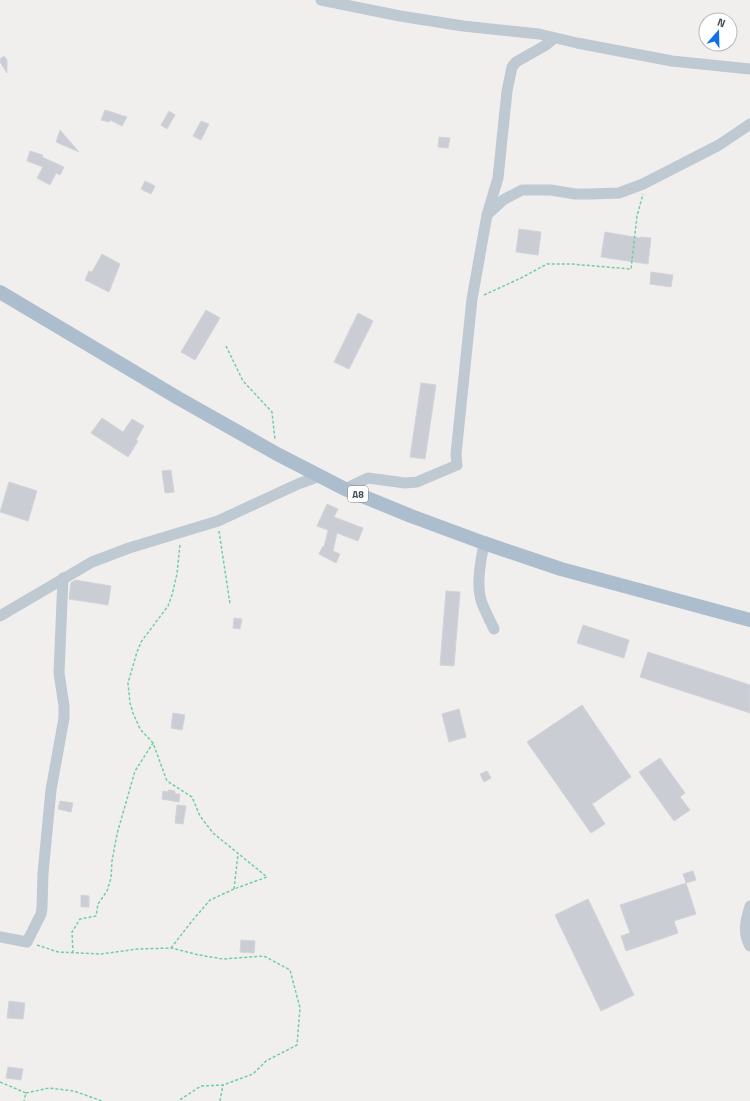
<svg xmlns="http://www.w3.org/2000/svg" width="750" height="1101" font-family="'Titillium Web',sans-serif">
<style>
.building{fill:#cacdd3;stroke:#d2d4da}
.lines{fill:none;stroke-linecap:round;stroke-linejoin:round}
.path{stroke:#70d0a1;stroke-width:1.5;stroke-dasharray:3 2;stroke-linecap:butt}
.minor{stroke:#bec9d1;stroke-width:11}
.major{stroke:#acbece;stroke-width:14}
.labels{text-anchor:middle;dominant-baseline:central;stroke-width:3;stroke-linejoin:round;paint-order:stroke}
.shield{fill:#fff;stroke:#7d868d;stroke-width:1}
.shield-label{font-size:10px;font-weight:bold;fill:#45525c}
</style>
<rect width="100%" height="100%" fill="#f1eeee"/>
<g class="building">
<polygon points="4,56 7,60 7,73 0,62 0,59"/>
<polygon points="105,110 127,117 122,126 110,120 109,122 101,120"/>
<polygon points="169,111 175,115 167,129 161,125"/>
<polygon points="201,121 209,124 201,140 193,136"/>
<polygon points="60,130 79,152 56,142"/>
<polygon points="439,137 450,138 448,148 438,147"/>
<polygon points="30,151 43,155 42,157 64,167 60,175 56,173 50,185 37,178 43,167 27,161"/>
<polygon points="145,181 155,186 151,194 141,189"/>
<polygon points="519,229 541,232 538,255 516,252"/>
<polygon points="605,232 640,238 640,237 651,238 648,264 601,257"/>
<polygon points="102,254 120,264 109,292 85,280 89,271 92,272"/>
<polygon points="651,272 673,275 671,287 650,284"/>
<polygon points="206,310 220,318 195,360 181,352"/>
<polygon points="358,313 373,321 349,369 334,362"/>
<polygon points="421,383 436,385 425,459 410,457"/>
<polygon points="102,418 123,432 132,419 144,426 136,440 138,441 128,457 91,433"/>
<polygon points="171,470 174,492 165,493 162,471"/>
<polygon points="9,482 37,491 28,521 0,512"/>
<polygon points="327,504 338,509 334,517 363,528 358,541 337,533 333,551 340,554 336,563 319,554 323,546 324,547 328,530 317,526"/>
<polygon points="75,580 111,586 108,605 69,599 71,583"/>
<polygon points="446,591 460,592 454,666 440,665"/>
<polygon points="234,618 242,619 240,629 233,628"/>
<polygon points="583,625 629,640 624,658 577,643"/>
<polygon points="648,652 750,685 750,713 640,677"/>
<polygon points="582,705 631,777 592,804 605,824 591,833 527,742"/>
<polygon points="459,709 466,737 449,742 442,714"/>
<polygon points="173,713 185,715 182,730 171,728"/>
<polygon points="660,758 685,793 680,797 690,810 674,821 639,772"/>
<polygon points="487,771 491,778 484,782 480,774"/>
<polygon points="168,790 175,791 175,794 180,794 179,802 162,799 163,791 168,792"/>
<polygon points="60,801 73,803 71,812 58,809"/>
<polygon points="177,805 186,806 183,824 175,823"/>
<polygon points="693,871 696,880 686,883 683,874"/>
<polygon points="686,883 696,914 674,921 678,933 626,951 621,936 630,933 620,905"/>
<polygon points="81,895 89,896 89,907 81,907"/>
<polygon points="588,899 634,995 601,1011 555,915"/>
<polygon points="241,940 255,941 254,953 240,952"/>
<polygon points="9,1001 25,1003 23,1019 7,1018"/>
<polygon points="8,1067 23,1069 21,1080 6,1078"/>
</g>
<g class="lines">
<g class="path">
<polyline points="484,295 521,278 547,264 571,264 631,269 637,216 643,194"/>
<polyline points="226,346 243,381 272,412 275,440"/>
<polyline points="219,531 230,604"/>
<polyline points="234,889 238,854"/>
<polyline points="37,945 58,952 101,954 138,949 171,948 199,955 223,959 264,956 290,970 300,1008 297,1045 266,1061 253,1074 223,1085 201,1086 178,1101"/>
<polyline points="171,948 192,921 210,900 234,889 267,877 213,833 200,816 192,797 167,781 153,743 140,729 133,713 130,703 128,683 137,652 141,642 168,606 172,595 177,574 180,544"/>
<polyline points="73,953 72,932 80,919 96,916 98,904 107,891 111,878 112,861 117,834 135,771 153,743"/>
<polyline points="0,1082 26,1093 24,1101"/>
<polyline points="26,1093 49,1088 74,1091 102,1101"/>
<polyline points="220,1101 223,1085"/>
</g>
<g class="minor">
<polyline points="321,0 400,16 463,26 539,34 577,43 672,61 750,69"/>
<polyline points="488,214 503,200 522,190 551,190 575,194 591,194 619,193 643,184 719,145 750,124"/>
<polyline points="345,489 368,478 405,483 417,482 457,465 456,454 472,299 487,215 498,178 507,91 512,67 516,62 546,45 554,38"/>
<path d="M 484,543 C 481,561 476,582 481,600 C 484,610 490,620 494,629"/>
<polyline points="0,616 92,562 129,548 218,521 298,484 320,476"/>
<path d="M 750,906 C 746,919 742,933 750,946"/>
<polyline points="0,937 27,942 41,914 42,908 43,873 51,790 64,718 64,706 59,673 63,578"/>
</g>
<polyline class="major" points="0,292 178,398 277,454 345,489 411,516 484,543 561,569 750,620"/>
</g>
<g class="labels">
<rect class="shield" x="348" y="486" width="20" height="16" rx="3"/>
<g class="shield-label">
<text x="358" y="494">A8</text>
</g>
</g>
<g transform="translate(718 32) rotate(20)"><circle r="19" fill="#ffffff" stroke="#b5babe"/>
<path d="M0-3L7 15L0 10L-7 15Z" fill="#1070e8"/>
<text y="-6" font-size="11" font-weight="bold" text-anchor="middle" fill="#45525c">N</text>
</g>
</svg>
